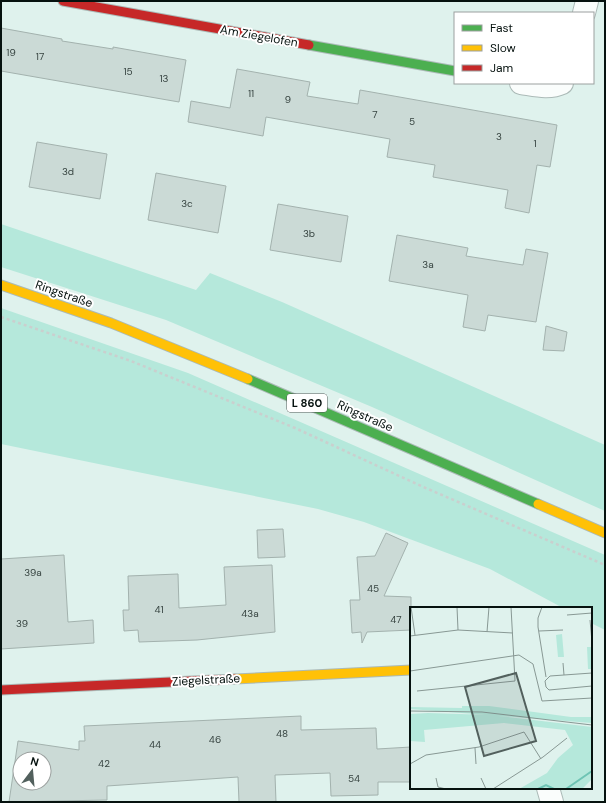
<svg xmlns="http://www.w3.org/2000/svg" width="606" height="803" font-family="'DM Sans',sans-serif">
<style>
.green{fill:#b5e8db}
.building{fill:#cbdad6;stroke:#a3b2ae;fill-rule:evenodd}
.lines{fill:none;stroke-linecap:round;stroke-linejoin:round}
.street-casing{stroke:#abbab7;stroke-width:24}
.fast-casing{stroke:#abbab7;stroke-width:11}
.slow-casing{stroke:#abbab7;stroke-width:11}
.jam-casing{stroke:#abbab7;stroke-width:11}
.path{stroke:#cacfce;stroke-width:2.5;stroke-dasharray:3 3;stroke-linecap:butt}
.street{stroke:#fafdfc;stroke-width:22}
.fast{stroke:#4caf50;stroke-width:9}
.slow{stroke:#ffc107;stroke-width:9}
.jam{stroke:#c62828;stroke-width:9}
.labels{text-anchor:middle;dominant-baseline:central;stroke-width:4;stroke-linejoin:round;paint-order:stroke}
.number-label{font-size:10px;fill:#374441}
.shield{fill:#fff;stroke:#515957;stroke-width:1}
.shield-label{font-size:11px;font-weight:bold;fill:#06120f}
.street-label{font-size:12px;fill:#06120f;stroke:#fff}
.inset-river{fill:none;stroke:#6ec4b4;stroke-width:2}
.inset-road{fill:none;stroke:#889894;stroke-width:1}
.view{fill:#52605d;fill-opacity:0.15;stroke:#52605d;stroke-width:2}
.inset-edge{fill:none;stroke:#06120f;stroke-width:2}
</style>
<rect width="100%" height="100%" fill="#dff2ed"/>
<g class="green">
<polygon points="1,224 196,290 210,273 282,302 605,445 605,511 372,407 166,320 1,267"/>
<polygon points="1,308 188,373 605,555 605,630 591,623 591,608 563,608 490,569 364,522 318,509 1,444"/>
</g>
<g class="building">
<polygon points="1,28 62,39 62,41 113,49 113,47 186,60 179,102 1,71"/>
<polygon points="237,69 310,82 307,96 358,104 360,90 557,125 550,167 537,165 529,213 505,208 508,190 433,177 435,165 387,157 390,139 266,117 263,136 188,122 191,101 230,108"/>
<polygon points="37,142 107,154 100,199 29,187"/>
<polygon points="156,173 226,186 218,233 148,220"/>
<polygon points="278,204 348,216 341,262 270,250"/>
<polygon points="397,235 468,248 466,256 523,265 526,249 548,253 536,322 488,315 485,331 463,327 468,295 389,281"/>
<polygon points="546,326 567,332 564,351 543,350"/>
<polygon points="283,529 285,557 258,558 257,530"/>
<polygon points="386,533 408,543 384,596 411,597 411,630 367,632 362,643 361,632 352,633 350,600 360,600 357,557 375,556"/>
<polygon points="64,555 68,622 93,620 94,643 1,649 1,559"/>
<polygon points="272,565 275,632 197,640 139,642 138,630 124,631 123,610 129,610 128,576 178,574 179,608 226,605 224,567"/>
<path d="M 301,716 L 301,730 L 376,728 L 377,749 L 411,747 L 411,782 L 378,782 L 378,795 L 331,796 L 330,773 L 275,775 L 276,802 L 239,802 L 238,777 L 107,786 L 107,800 L 9,802 L 18,741 L 79,750 L 79,741 L 85,741 L 84,726 ZM 20,759 L 44,759 L 44,783 L 20,783 Z"/>
</g>
<g class="lines">
<g class="street-casing">
<g id="street">
<polyline points="584,13 587,1"/>
<path d="M 521,83 C 535,85 549,89 562,83"/>
<polyline points="548,788 552,802"/>
</g>
</g>
<g class="fast-casing">
<g id="fast">
<polyline points="309,45 455,71"/>
<polyline points="248,379 538,504"/>
</g>
</g>
<g class="slow-casing">
<g id="slow">
<polyline points="1,285 111,323 248,379"/>
<polyline points="538,504 605,533"/>
<polyline points="235,679 411,670"/>
</g>
</g>
<g class="jam-casing">
<g id="jam">
<polyline points="63,1 309,45"/>
<polyline points="1,690 235,679"/>
</g>
</g>
<polyline class="path" points="1,317 131,361 295,428 428,489 605,565"/>
<use href="#street" class="street"/>
<use href="#fast" class="fast"/>
<use href="#slow" class="slow"/>
<use href="#jam" class="jam"/>
</g>
<g class="labels">
<g class="number-label">
<text x="11" y="52">19</text>
<text x="40" y="56">17</text>
<text x="128" y="71">15</text>
<text x="164" y="78">13</text>
<text x="251" y="93">11</text>
<text x="288" y="99">9</text>
<text x="375" y="114">7</text>
<text x="412" y="121">5</text>
<text x="499" y="136">3</text>
<text x="535" y="143">1</text>
<text x="68" y="171">3d</text>
<text x="187" y="203">3c</text>
<text x="309" y="233">3b</text>
<text x="428" y="264">3a</text>
<text x="33" y="572">39a</text>
<text x="373" y="588">45</text>
<text x="159" y="609">41</text>
<text x="250" y="613">43a</text>
<text x="396" y="619">47</text>
<text x="22" y="623">39</text>
<text x="282" y="733">48</text>
<text x="215" y="739">46</text>
<text x="155" y="744">44</text>
<text x="104" y="763">42</text>
<text x="354" y="778">54</text>
</g>
<rect class="shield" x="287" y="394" width="40" height="18" rx="3"/>
<g class="shield-label">
<text x="307" y="403">L 860</text>
</g>
<g class="street-label">
<text transform="translate(259 36) rotate(10)">Am Ziegelofen</text>
<text transform="translate(64 294) rotate(19)">Ringstraße</text>
<text transform="translate(365 416) rotate(24)">Ringstraße</text>
<text transform="translate(206 680) rotate(-3)">Ziegelstraße</text>
</g>
</g>
<g transform="translate(410 607)">
<rect width="182" height="182" fill="#dff2ed"/>
<path d="M 152,27 L 154,50 L 148,50 L 146,28 ZM 177,40 L 181,40 L 182,62 L 178,62 ZM 52,99 L 79,99 L 161,110 L 182,110 L 182,116 L 0,102 L 0,100 L 52,101 ZM 18,106 L 80,108 L 182,120 L 182,172 L 172,182 L 109,182 L 137,166 L 148,151 L 163,138 L 155,123 L 94,116 L 14,123 L 15,135 L 0,134 L 0,107 Z" fill="#b5e8db"/>
<path class="inset-river" d="M 128,182 L 136,178 L 144,182M 156,182 L 182,164"/>
<path class="inset-road" d="M 1,0 L 5,28M 47,0 L 48,23M 132,0 L 128,11 L 128,20 L 136,70M 157,8 L 182,6M 180,13 L 182,35M 129,24 L 153,23M 77,25 L 79,0M 0,29 L 48,23 L 103,26M 153,56 L 154,68M 0,64 L 109,48 L 123,57 L 132,94 L 182,91M 182,66 L 140,69 L 135,74 L 136,80 L 139,83 L 182,79M 7,84 L 105,74 L 101,0M 0,104 L 72,105 L 182,118M 65,141 L 66,157M 0,157 L 16,148 L 69,140 L 114,125 L 131,152M 26,171 L 28,180 L 36,182M 71,171 L 76,182M 83,182 L 133,150 L 157,131"/>
<path class="view" d="M 106,66 L 126,134 L 74,149 L 55,80 Z"/>
<rect width="182" height="182" class="inset-edge"/>
</g>
<rect width="606" height="803" fill="none" stroke="#06120f" stroke-width="4"/>
<rect x="454" y="12" width="140" height="72" fill="#ffffff" stroke="#9ba09f"/>
<rect x="462" y="25" width="20" height="6" fill="#4caf50" stroke="#9ba09f"/>
<text x="490" y="32" font-size="12" fill="#06120f">Fast</text>
<rect x="462" y="45" width="20" height="6" fill="#ffc107" stroke="#9ba09f"/>
<text x="490" y="52" font-size="12" fill="#06120f">Slow</text>
<rect x="462" y="65" width="20" height="6" fill="#c62828" stroke="#9ba09f"/>
<text x="490" y="72" font-size="12" fill="#06120f">Jam</text>
<g transform="translate(32 771) rotate(16)"><circle r="19" fill="#ffffff" stroke="#9ba09f"/>
<path d="M0-3L7 15L0 10L-7 15Z" fill="#52605d"/>
<text y="-6" font-size="11" font-weight="bold" text-anchor="middle" fill="#06120f">N</text>
</g>
</svg>
